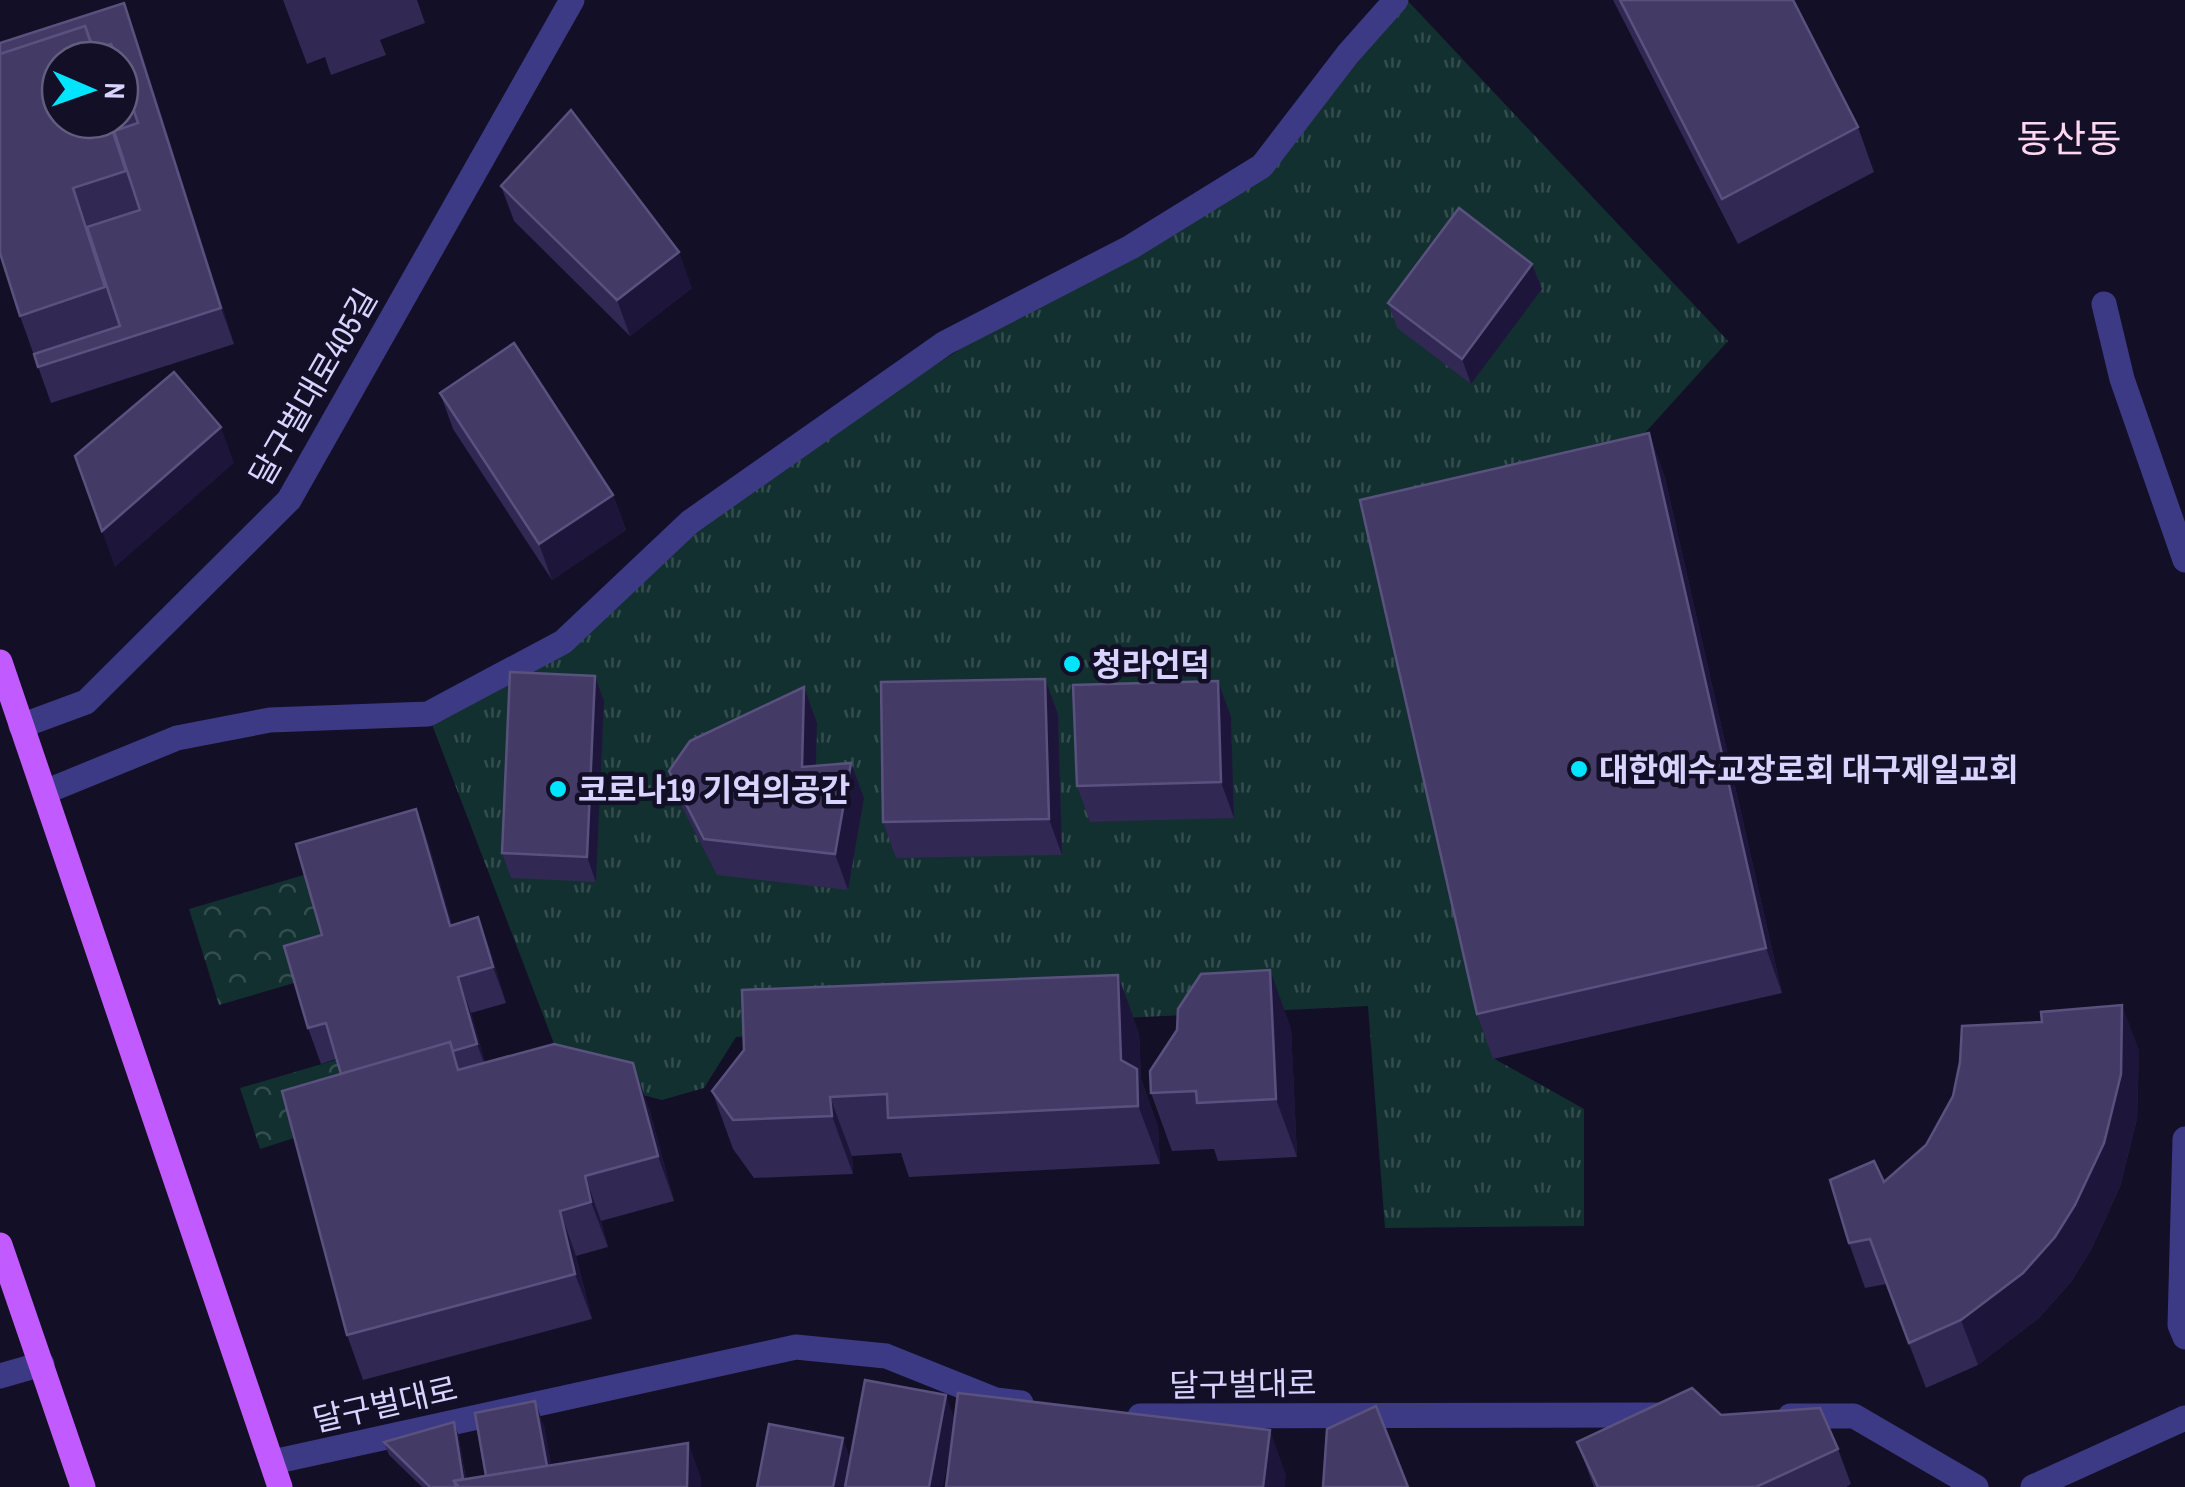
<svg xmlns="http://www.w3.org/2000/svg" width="2185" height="1487" font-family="'Archivo Narrow','Noto Sans KR',sans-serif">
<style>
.forest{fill:url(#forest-crowns)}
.park{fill:url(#park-tufts)}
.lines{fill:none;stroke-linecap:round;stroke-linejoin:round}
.minor{stroke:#3d3a85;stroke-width:25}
.major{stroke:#c25bff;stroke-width:25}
.wall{fill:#312854;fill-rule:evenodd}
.shaded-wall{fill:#1d163a}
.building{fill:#433a66;stroke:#5a527e;stroke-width:2.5}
.poi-dot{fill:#00e5ff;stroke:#130f26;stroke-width:4}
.labels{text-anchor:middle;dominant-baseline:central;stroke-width:9;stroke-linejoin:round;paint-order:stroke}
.street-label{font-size:32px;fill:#d9d4ff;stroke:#130f26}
.poi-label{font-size:32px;font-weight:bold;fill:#d9d4ff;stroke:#130f26;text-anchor:start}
.quarter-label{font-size:38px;fill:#ffd6f0;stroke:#130f26}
</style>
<defs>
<pattern id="forest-crowns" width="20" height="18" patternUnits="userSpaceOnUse" patternTransform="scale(2.5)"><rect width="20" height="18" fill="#12302f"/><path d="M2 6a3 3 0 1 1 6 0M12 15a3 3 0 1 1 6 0" fill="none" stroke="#344d4e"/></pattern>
<pattern id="park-tufts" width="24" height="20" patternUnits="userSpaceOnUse" patternTransform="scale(2.5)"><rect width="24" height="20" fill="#12302f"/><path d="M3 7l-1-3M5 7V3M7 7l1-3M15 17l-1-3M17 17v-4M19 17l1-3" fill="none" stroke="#344d4e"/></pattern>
</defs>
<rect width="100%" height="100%" fill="#130f26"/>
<g class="forest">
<polygon points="307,874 335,971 219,1005 189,909"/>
<polygon points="339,1059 356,1118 260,1149 240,1088"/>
</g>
<polygon class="park" points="1407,0 1728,341 1588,496 1376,545 1493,1058 1584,1109 1584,1226 1385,1228 1368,1006 736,1037 704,1088 662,1100 566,1075 428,714 563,642 690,522 957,351 1262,166"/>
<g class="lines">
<g class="minor">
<polyline points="2104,304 2122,379 2185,560"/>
<polyline points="21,726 86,702 289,500 572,0"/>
<polyline points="45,792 177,738 270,720 428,714 563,642 690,522 945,343 1131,247 1262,166 1348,54 1396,0"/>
<polyline points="2185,1139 2180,1325 2185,1337"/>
<polyline points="0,1376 42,1364"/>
<polyline points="1140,1416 1665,1415"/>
<polyline points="1790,1416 1854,1416 1976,1487"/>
<polyline points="273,1462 796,1347 886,1356 996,1400 1021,1403"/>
<polyline points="2033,1487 2185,1418"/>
</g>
<g class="major">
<polyline points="0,662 280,1487"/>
<polyline points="0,1245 83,1487"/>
</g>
</g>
<g class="wall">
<polygon points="283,0 417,0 425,23 380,40 386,55 331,75 325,57 307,64"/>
<polygon points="1613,0 1793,0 1858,127 1874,172 1738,244"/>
<path d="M 124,3 L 137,39 L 234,344 L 51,403 L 20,316 L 0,253 L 0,43 ZM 60,60 L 120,60 L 120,120 L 60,120 Z"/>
<polygon points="501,186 692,288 630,336 514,221"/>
<polygon points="1532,264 1542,289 1471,384 1397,328 1388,303"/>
<polygon points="440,393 613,495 626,530 552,580 453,429"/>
<polygon points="1649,433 1665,478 1782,993 1493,1059 1477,1014"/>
<polygon points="595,676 604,701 596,882 511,878 502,853"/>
<polygon points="804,687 817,723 816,765 851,763 864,798 848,890 717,875 682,807 669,771"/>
<polygon points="1058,714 1062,855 896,858 883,822"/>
<polygon points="1231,717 1234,818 1090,822 1077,786"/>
<polygon points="416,809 429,845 452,925 478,917 491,953 506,1003 471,1013 485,1062 649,1108 674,1201 601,1221 608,1247 576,1256 592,1319 363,1380 347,1335 341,1074 336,1059 321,1064 308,1028 322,935"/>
<polygon points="1291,1028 1297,1157 1218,1161 1214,1149 1172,1151 1151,1093"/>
<polygon points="1139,1033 1141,1079 1158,1127 1160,1164 909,1177 901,1153 852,1156 853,1174 754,1178 733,1149 712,1091"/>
<polygon points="2139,1050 2137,1119 2120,1187 2091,1250 2071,1282 2039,1318 1978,1365 1926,1388 1886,1284 1865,1288 1849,1243 1884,1182 1926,1145 1953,1096 1960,1062"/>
<polygon points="1721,1415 1838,1449 1851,1484 1846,1487 1594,1487 1577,1442"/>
<polygon points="454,1422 458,1434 466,1479 486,1476 544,1426 551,1465 688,1443 701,1479 701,1487 422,1487 389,1455 384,1442"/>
</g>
<g class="shaded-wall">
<polygon points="124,3 137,39 234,344 221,308"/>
<polygon points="679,252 692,288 630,336 617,300"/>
<polygon points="1532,264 1542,289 1471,384 1462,359"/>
<polygon points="221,427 234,463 115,567 102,531"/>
<polygon points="1649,433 1665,478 1782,993 1766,948"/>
<polygon points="613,495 626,530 552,580 539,544"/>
<polygon points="595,676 604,701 596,882 587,857"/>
<polygon points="1045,679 1058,714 1062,855 1049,819"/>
<polygon points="1218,681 1231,717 1234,818 1221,782"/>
<polygon points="804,687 817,723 815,802 802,767"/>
<polygon points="851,763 864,798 848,890 835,854"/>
<polygon points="416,809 429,845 463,961 450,926"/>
<polygon points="478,917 491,953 506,1003 493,967"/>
<polygon points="1270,970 1291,1028 1297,1157 1276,1099"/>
<polygon points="1118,975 1139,1033 1141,1079 1158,1127 1160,1164 1121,1060"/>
<polygon points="458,977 471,1013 490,1079 477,1044"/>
<polygon points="2122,1005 2139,1050 2137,1119 2120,1187 2091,1250 2071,1282 2039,1318 1978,1365 1961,1320"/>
<polygon points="633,1063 649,1108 674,1201 658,1156"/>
<polygon points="830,1097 852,1156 853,1174 832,1116"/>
<polygon points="585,1176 601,1221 608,1247 591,1202"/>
<polygon points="560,1211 576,1256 592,1319 575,1274"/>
<polygon points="946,1395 955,1420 943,1487 929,1487"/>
<polygon points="535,1401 544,1426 556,1487 548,1468"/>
<polygon points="454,1422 458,1434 467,1487 465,1487"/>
<polygon points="1270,1430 1286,1475 1285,1487 1263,1487"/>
<polygon points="843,1438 852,1463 847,1487 833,1487"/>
<polygon points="688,1443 701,1479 701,1487 687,1487"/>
</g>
<g class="building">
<polygon points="1620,0 1793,0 1858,127 1722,199"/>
<polygon points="124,3 221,308 38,367 34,354 120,326 87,227 140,210 114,131 138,123 120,69 120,60 117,60 111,44 94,50 85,26 0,54 0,43"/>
<polygon points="85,26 93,50 111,44 116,60 60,60 60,120 109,120 126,171 73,188 105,287 20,316 0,253 0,54"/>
<polygon points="571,110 679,252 617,300 501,186"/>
<polygon points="1459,208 1532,264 1462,359 1388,303"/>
<polygon points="514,343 613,495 539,544 440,393"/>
<polygon points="174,372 221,427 102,531 75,456"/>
<polygon points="1649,433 1766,948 1477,1014 1360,500"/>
<polygon points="510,672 595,676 587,857 502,853"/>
<polygon points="1045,679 1049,819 883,822 881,682"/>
<polygon points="1218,681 1221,782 1077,786 1073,685"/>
<polygon points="804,687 802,767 851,763 835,854 704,839 669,771 690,741"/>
<polygon points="416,809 450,926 478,917 493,967 458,977 477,1044 453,1051 450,1042 341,1074 326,1023 308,1028 284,946 322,935 296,844"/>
<polygon points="1270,970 1276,1099 1197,1103 1196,1091 1151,1093 1150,1071 1177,1030 1178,1009 1201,974"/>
<polygon points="1118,975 1121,1060 1137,1069 1138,1106 888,1118 887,1094 830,1097 832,1116 733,1120 712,1091 744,1050 742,990"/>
<polygon points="2122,1005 2121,1074 2104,1143 2075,1205 2055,1237 2023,1273 1961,1320 1909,1343 1870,1239 1849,1243 1830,1180 1874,1161 1884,1182 1926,1145 1953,1096 1960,1062 1962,1026 2042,1022 2041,1012"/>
<polygon points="450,1042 458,1070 554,1044 633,1063 658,1156 585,1176 591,1202 560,1211 575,1274 347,1335 282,1091"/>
<polygon points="865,1380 946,1395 929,1487 845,1487"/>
<polygon points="1692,1388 1721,1415 1820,1408 1838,1449 1756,1487 1598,1487 1577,1442"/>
<polygon points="958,1393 1270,1430 1263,1487 946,1487"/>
<polygon points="535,1401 547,1466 486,1476 475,1413"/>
<polygon points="1376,1406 1408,1487 1323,1487 1327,1429"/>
<polygon points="454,1422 463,1479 454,1481 456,1487 430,1487 384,1442"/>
<polygon points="769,1424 843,1438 833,1487 757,1487"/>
<polygon points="688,1443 687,1487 459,1487 454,1481"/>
</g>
<g class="poi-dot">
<circle cx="1072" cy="664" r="10"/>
<circle cx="1579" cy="769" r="10"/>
<circle cx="558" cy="789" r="10"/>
</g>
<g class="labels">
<g class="street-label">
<text transform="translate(313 387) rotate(-60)">달구벌대로405길</text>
<text transform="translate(1243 1384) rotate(-1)">달구벌대로</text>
<text transform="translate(385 1404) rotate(-13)">달구벌대로</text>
</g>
<g class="poi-label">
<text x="1092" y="664">청라언덕</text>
<text x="1599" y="769">대한예수교장로회 대구제일교회</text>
<text x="578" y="789">코로나19 기억의공간</text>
</g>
<g class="quarter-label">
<text x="2069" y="138">동산동</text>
</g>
</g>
<g transform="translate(90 90) rotate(92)"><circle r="48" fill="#130f26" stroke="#625e7d" stroke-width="2.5"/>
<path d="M0-8L18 38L0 25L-18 38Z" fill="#00e5ff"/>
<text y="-15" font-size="28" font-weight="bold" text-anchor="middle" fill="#d9d4ff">N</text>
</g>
</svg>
